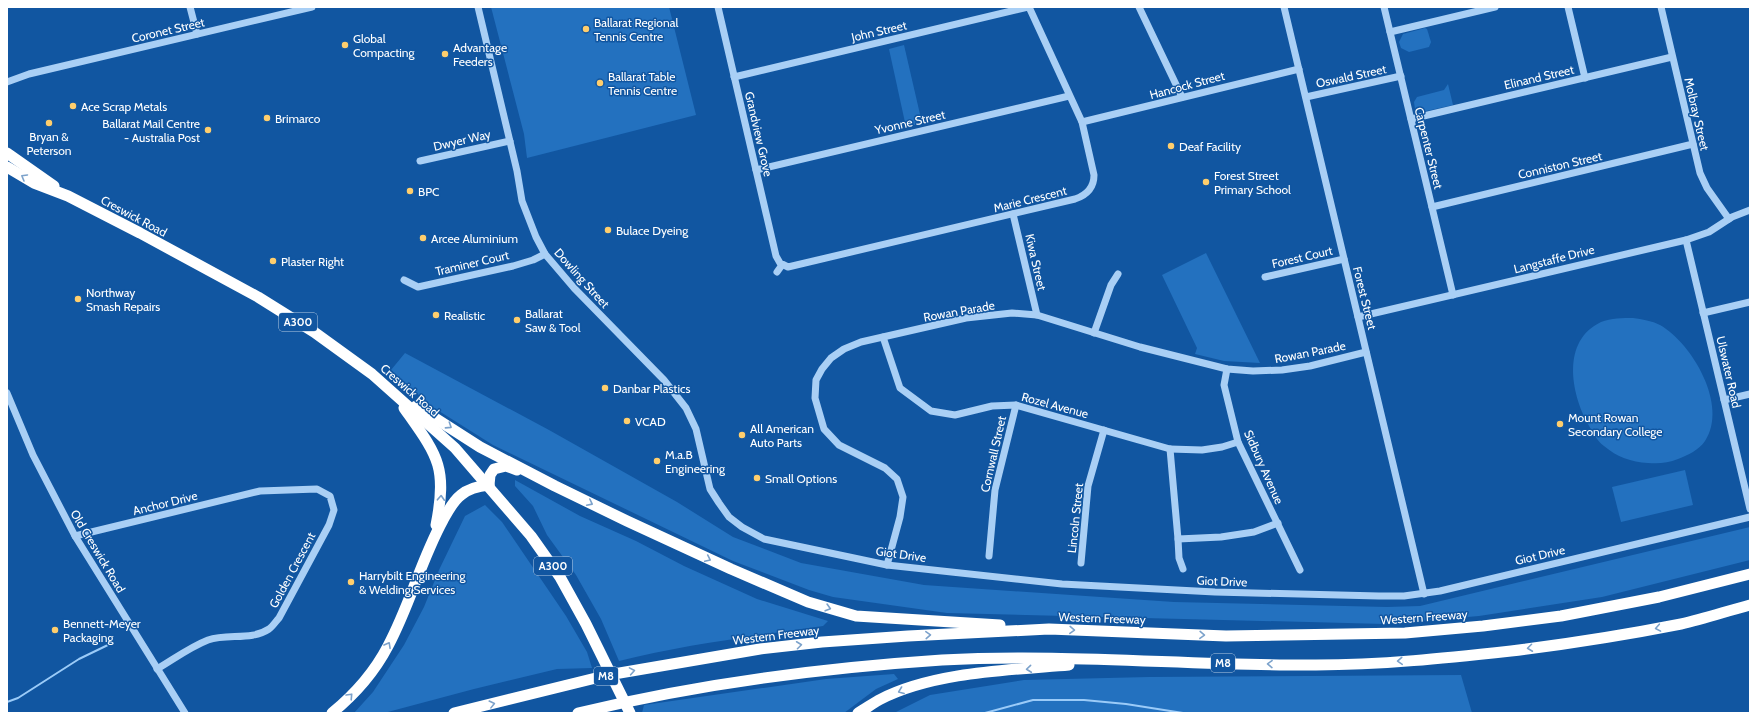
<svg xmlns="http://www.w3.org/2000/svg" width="1757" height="720" font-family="Cabin,sans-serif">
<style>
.green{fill:#2371bf}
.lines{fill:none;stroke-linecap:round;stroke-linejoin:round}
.stream{stroke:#9bcbf8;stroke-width:2}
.minor{stroke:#a9cff5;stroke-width:7}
.highway{stroke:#fff;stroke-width:11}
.oneway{stroke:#7ca2cb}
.poi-dot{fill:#ffce6d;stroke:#1156a1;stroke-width:1.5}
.labels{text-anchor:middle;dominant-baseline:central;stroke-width:3;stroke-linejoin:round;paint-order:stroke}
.shield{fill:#1156a1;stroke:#b8cce3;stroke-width:1}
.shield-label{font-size:11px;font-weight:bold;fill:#fff}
.poi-label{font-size:12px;fill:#fff;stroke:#1156a1;text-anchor:start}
.street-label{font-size:12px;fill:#fff;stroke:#1156a1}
</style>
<rect width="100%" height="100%" fill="#1156a1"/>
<g class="green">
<polygon points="491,7 669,7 696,115 527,158 524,134"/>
<polygon points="1425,28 1427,29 1431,42 1429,47 1409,52 1401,48 1399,42 1403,34"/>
<polygon points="904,45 922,123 906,127 889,49"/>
<polygon points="1448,84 1453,105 1422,112 1415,109 1414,102 1417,97 1444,90"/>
<polygon points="1206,253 1260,363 1224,361 1195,354 1197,348 1162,275"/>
<path d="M 1633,318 C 1642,319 1652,321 1660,325 C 1692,343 1729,406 1705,441 C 1699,450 1688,455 1678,459 C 1668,463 1659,464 1648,463 C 1631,462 1617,457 1604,446 C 1597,441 1592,431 1588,424 C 1571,393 1561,341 1601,322 C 1611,318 1623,318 1633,318 Z"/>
<polygon points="405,353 549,430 677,502 733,537 801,563 924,585 1174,602 1387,607 1420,606 1750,527 1750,560 1602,597 1479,616 1385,624 947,613 833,597 809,590 733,561 493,445 431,406 391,370"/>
<polygon points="1685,470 1693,505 1621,522 1612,487"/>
<path d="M 515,480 L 580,516 L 636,541 L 684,566 L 757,599 L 828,621 L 823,626 C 755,636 686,644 619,661 L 601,619 L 576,575 L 547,535 L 533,506 L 515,486 Z"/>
<polygon points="485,505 502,522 566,616 587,652 592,668 557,669 474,689 384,713 354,713 373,692 404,645 424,607 439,570 465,516"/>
<polygon points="894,674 898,679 876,689 844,713 642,713 644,705 826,679"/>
<polygon points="1461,675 1472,713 894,713 930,695 1024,680 1149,677"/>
</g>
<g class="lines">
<g class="stream">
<polyline points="7,702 18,698 79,659 112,643"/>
<polyline points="985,713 1033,700 1084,700 1126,704 1183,713"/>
</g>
<g class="minor">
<polyline points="190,7 197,34"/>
<polyline points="478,7 517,171 522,201 536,237 545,254 574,288 664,380 686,408 696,429 710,489 719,503 729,517 742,527 764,539 887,565 1062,584 1215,592 1379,596 1404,596 1440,591 1750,517"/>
<path d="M 718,7 L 776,256 L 780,263 L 788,267 L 1075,199 C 1087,195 1094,187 1094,175 L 1082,122 L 1029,7"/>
<polyline points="1139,7 1182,97"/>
<polyline points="1284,7 1424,594"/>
<polyline points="1384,7 1453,295"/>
<polyline points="1568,7 1585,78"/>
<polyline points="1661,7 1700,173 1707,188 1729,219"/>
<polyline points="1390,32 1495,7"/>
<polyline points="734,77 1028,7"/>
<polyline points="7,82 29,74 312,7"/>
<polyline points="1306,97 1401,76"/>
<polyline points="1411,119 1672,57"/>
<polyline points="1082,122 1299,69"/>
<polyline points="420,161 510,141"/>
<polyline points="756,170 1069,96"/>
<polyline points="1432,207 1693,144"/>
<polyline points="1013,214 1037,315"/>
<polyline points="1686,240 1750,509"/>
<polyline points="777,272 782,265"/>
<polyline points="1265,277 1344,259"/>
<polyline points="404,280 418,287 513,266 533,260 545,254"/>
<polyline points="1703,313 1750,302"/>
<polyline points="1358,317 1686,240 1709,232 1732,217 1750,210"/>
<polyline points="1094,333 1111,285 1118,274"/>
<polyline points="883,337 900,388 931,411 955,415 992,406 1016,405 1170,449 1202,450 1222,447 1238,442"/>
<polyline points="1227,369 1224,385 1238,442 1300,570"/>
<polyline points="7,393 33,455 75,536 185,713"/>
<polyline points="1724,400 1750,394"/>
<polyline points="1170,449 1178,539 1221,537 1254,532 1278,523"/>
<path d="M 75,536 L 260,491 L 317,489 L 330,496 L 334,510 L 329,525 L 279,618 C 276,621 273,626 269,629 C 251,641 228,633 208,640 C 190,647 174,659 157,669"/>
<polyline points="1178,539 1179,558 1183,569"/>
<polyline points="989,556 995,490 1016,405"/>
<polyline points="1081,563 1088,486 1104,430"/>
<polyline points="887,565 900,517 903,497 897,479 885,468 839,445 824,429 815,398 816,380 822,369 831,358 844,349 861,342 966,318 1012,313 1037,315 1140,347 1227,369 1253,371 1282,370 1310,366 1366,352"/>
</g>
<g class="highway">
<polyline points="7,153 54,186"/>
<polyline points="7,167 34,183 68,196 140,233 258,297 314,332 372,374 455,448 531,536 560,577 586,624 630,713"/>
<polyline points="416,406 480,447 555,486 627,521 731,569 808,602 856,616 1000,625"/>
<path d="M 404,408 C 437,455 448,466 436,525"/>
<polyline points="489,485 490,475 494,469 506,466 517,470"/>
<path d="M 332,713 C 354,695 375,671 388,646 C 410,605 421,560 443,520 C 448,511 453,501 461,495 C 469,488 479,486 489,485"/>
<polyline points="454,713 608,675 760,649 822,642 908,636 1049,629 1226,636 1405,633 1483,626 1561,616 1659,597 1750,574"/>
<path d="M 578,713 C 697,684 820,668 942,660 C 1066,653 1191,666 1316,665 C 1381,665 1446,658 1511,651 C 1568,644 1625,635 1681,624 C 1704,619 1727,611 1750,605"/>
<path d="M 858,713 C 865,709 872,704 879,700 C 932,672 1010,670 1069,665"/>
</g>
</g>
<defs><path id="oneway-chevron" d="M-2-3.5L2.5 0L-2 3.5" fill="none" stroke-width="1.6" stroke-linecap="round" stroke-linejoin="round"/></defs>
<g class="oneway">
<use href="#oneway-chevron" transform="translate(24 177) rotate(-150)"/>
<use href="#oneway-chevron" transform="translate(449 426) rotate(33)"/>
<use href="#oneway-chevron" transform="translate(441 498) rotate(-87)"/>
<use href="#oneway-chevron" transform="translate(590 503) rotate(27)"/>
<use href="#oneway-chevron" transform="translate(708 559) rotate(25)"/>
<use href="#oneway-chevron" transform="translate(828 608) rotate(16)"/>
<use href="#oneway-chevron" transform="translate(1658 628) rotate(170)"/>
<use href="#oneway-chevron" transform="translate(1072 630) rotate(2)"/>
<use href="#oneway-chevron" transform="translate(928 635) rotate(-3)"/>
<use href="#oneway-chevron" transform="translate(1202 635) rotate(2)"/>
<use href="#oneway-chevron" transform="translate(388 645) rotate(-61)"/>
<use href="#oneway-chevron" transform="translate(799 645) rotate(-7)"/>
<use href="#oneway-chevron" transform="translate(1530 648) rotate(173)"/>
<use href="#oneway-chevron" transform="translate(1400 661) rotate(176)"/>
<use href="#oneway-chevron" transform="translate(1270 664) rotate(-179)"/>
<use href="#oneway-chevron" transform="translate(1029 669) rotate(174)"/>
<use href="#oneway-chevron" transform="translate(632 671) rotate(-10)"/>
<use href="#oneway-chevron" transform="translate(901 691) rotate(159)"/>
<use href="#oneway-chevron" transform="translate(350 696) rotate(-47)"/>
<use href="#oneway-chevron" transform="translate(492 704) rotate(-14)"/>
</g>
<g class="poi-dot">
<circle cx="586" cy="29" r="4"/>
<circle cx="345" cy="45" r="4"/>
<circle cx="445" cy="54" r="4"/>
<circle cx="600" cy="83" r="4"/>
<circle cx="73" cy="106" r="4"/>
<circle cx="267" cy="118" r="4"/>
<circle cx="49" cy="123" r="4"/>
<circle cx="208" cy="130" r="4"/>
<circle cx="1171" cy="146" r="4"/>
<circle cx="1206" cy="182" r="4"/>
<circle cx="410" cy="191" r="4"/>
<circle cx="608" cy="230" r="4"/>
<circle cx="423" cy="238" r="4"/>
<circle cx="273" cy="261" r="4"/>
<circle cx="78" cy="299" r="4"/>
<circle cx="436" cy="315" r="4"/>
<circle cx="517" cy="320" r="4"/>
<circle cx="605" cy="388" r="4"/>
<circle cx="627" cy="421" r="4"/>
<circle cx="1560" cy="424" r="4"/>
<circle cx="742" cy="435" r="4"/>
<circle cx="657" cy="461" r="4"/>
<circle cx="757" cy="478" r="4"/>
<circle cx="351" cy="582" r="4"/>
<circle cx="55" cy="630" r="4"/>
</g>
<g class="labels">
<g class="shield">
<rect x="279" y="313" width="38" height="18" rx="3"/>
<rect x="534" y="557" width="38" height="18" rx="3"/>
<rect x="1211" y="654" width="24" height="18" rx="3"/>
<rect x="594" y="667" width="24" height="18" rx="3"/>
</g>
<g class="shield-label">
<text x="298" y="322">A300</text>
<text x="553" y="566">A300</text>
<text x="1223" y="663">M8</text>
<text x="606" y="676">M8</text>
</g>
<g class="poi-label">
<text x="594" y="22">Ballarat Regional<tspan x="594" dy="14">Tennis Centre</tspan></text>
<text x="353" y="38">Global<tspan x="353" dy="14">Compacting</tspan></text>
<text x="453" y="47">Advantage<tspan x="453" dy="14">Feeders</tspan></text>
<text x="608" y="76">Ballarat Table<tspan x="608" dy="14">Tennis Centre</tspan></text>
<text x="81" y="106">Ace Scrap Metals</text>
<text x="275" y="118">Brimarco</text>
<text x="200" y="123" text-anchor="end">Ballarat Mail Centre<tspan x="200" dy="14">- Australia Post</tspan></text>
<text x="49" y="136" text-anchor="middle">Bryan &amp;<tspan x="49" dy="14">Peterson</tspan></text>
<text x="1179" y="146">Deaf Facility</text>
<text x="1214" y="175">Forest Street<tspan x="1214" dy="14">Primary School</tspan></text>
<text x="418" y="191">BPC</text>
<text x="616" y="230">Bulace Dyeing</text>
<text x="431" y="238">Arcee Aluminium</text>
<text x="281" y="261">Plaster Right</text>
<text x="86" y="292">Northway<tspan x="86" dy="14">Smash Repairs</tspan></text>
<text x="525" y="313">Ballarat<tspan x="525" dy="14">Saw &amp; Tool</tspan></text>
<text x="444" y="315">Realistic</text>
<text x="613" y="388">Danbar Plastics</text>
<text x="1568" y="417">Mount Rowan<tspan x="1568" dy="14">Secondary College</tspan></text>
<text x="635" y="421">VCAD</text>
<text x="750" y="428">All American<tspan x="750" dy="14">Auto Parts</tspan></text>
<text x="665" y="454">M.a.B<tspan x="665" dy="14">Engineering</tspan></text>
<text x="765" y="478">Small Options</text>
<text x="359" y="575">Harrybilt Engineering<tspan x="359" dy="14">&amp; Welding Services</tspan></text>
<text x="63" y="623">Bennett-Meyer<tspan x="63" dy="14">Packaging</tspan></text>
</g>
<g class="street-label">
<text transform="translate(168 30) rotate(-13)">Coronet Street</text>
<text transform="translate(879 31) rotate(-13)">John Street</text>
<text transform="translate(1351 76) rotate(-12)">Oswald Street</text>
<text transform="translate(1539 77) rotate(-13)">Elinand Street</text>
<text transform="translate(1187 85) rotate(-15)">Hancock Street</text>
<text transform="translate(1697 114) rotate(77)">Molbray Street</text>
<text transform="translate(910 122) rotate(-13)">Yvonne Street</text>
<text transform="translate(759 134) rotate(77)">Grandview Grove</text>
<text transform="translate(462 140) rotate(-13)">Dwyer Way</text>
<text transform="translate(1429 148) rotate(76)">Carpenter Street</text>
<text transform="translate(1560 165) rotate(-13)">Conniston Street</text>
<text transform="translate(1030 199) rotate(-14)">Marie Crescent</text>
<text transform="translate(134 216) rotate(28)">Creswick Road</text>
<text transform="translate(1302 257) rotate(-13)">Forest Court</text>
<text transform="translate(1554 259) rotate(-14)">Langstaffe Drive</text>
<text transform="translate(1036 262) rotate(77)">Kiwa Street</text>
<text transform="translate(472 263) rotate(-13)">Traminer Court</text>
<text transform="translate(582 278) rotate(48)">Dowling Street</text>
<text transform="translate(1365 298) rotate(76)">Forest Street</text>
<text transform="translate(959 311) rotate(-10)">Rowan Parade</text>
<text transform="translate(1310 352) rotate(-11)">Rowan Parade</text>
<text transform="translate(1729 372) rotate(77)">Ulswater Road</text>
<text transform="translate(410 390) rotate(41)">Creswick Road</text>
<text transform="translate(1055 405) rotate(15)">Rozel Avenue</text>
<text transform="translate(993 454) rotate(-77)">Cornwall Street</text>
<text transform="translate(1264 467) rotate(66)">Sidbury Avenue</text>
<text transform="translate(165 503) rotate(-14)">Anchor Drive</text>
<text transform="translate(1075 518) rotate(-84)">Lincoln Street</text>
<text transform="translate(98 551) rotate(59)">Old Creswick Road</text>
<text transform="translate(901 554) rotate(8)">Giot Drive</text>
<text transform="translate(1540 555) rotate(-13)">Giot Drive</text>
<text transform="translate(292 570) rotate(-62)">Golden Crescent</text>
<text transform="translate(1222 581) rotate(2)">Giot Drive</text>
<text transform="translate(1424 617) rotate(-4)">Western Freeway</text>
<text transform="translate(1102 618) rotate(2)">Western Freeway</text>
<text transform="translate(776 635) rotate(-7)">Western Freeway</text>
</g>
</g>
<rect width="1757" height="720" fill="none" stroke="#ffffff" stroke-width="16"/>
</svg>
